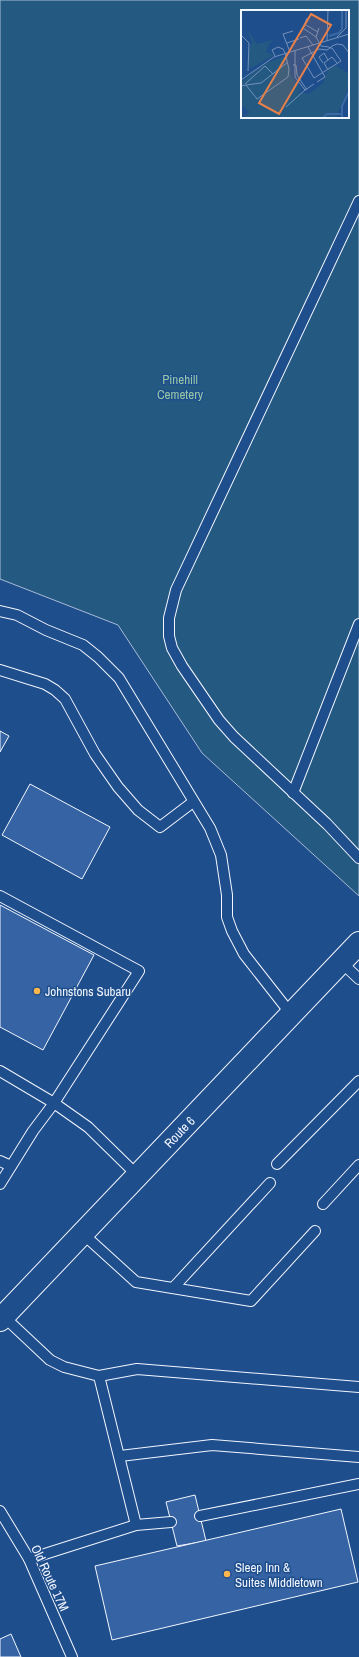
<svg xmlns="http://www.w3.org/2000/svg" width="359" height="1657" font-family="'Archivo Narrow',sans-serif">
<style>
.green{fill:#245a82;stroke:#a8bbd7;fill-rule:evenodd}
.building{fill:#3563a3;stroke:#f2f6ff}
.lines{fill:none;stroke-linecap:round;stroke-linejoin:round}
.service-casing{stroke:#f2f6ff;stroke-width:12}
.primary-casing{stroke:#f2f6ff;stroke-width:24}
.service{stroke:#1f4e8c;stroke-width:10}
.primary{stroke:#1f4e8c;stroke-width:22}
.poi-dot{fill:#ffb74d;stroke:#1f4e8c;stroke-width:1.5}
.labels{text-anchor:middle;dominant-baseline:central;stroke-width:3;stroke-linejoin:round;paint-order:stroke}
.park-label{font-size:13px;fill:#97c8a6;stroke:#1f4e8c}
.poi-label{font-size:13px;fill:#f2f6ff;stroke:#1f4e8c;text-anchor:start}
.street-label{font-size:13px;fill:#f2f6ff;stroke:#1f4e8c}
.inset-river{fill:none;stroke:#3b69a3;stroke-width:2}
.inset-road{fill:none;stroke:#7391ba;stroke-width:1}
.view{fill:#ea8049;fill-opacity:0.15;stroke:#ea8049;stroke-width:2}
.inset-edge{fill:none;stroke:#f2f6ff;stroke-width:2}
</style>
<rect width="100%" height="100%" fill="#1f4e8c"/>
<path class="green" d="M 0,0 L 359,0 L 359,896 L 202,753 L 118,625 L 0,579 ZM 242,11 L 348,11 L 348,117 L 242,117 Z"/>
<g class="building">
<polygon points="0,731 9,736 0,752"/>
<polygon points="30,784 110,827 82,879 2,835"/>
<polygon points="0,905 94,955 43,1050 0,1027"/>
<polygon points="195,1495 206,1541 177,1546 166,1502"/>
<polygon points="341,1509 358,1582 112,1640 95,1566"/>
<polygon points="11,1634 21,1657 0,1657 0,1639"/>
</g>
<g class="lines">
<g class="service-casing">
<g id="service">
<polyline points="359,201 176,590 169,618 169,636 172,648 182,666 219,720 234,737 327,824 359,858"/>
<polyline points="0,611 17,615 46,630 83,645 98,657 119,678 210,828 221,855 227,895 227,917 232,931 244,954 291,1014"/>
<polyline points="0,670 45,684 55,690 65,699 95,754 118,787 138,810 160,827 193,802"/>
<polyline points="293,793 359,624"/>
<polyline points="0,896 139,971 54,1103 33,1131 0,1184"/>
<polyline points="341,962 359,979"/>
<polyline points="0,1071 54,1103 88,1127 137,1175"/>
<polyline points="0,1161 11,1166"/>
<polyline points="277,1164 359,1081"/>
<polyline points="323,1204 359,1165"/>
<polyline points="82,1233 136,1282 251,1301 315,1231"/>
<polyline points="173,1288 270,1183"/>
<polyline points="2,1315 50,1360 64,1367 99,1376 136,1525"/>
<polyline points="99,1376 137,1369 359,1387"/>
<polyline points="120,1456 212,1445 359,1457"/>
<polyline points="0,1511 29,1559 72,1657"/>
<polyline points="200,1516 359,1484"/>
<polyline points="29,1559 136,1525 171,1522"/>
</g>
</g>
<g class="primary-casing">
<g id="primary">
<path id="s1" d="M 0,1320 L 359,943"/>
</g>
</g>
<use href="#service" class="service"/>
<use href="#primary" class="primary"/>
</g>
<g class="poi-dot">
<circle cx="37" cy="991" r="4"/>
<circle cx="227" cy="1574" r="4"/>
</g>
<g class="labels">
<g class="park-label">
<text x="180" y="379">Pinehill<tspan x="180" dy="15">Cemetery</tspan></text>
</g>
<g class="poi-label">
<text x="45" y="991">Johnstons Subaru</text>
<text x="235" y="1567">Sleep Inn &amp;<tspan x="235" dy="15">Suites Middletown</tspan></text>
</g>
<g class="street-label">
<text stroke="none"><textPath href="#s1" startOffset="260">Route 6</textPath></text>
<text transform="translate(50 1578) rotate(65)">Old Route 17M</text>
</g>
</g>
<g transform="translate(241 10)">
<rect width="108" height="108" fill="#1f4e8c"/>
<path d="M 7,20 L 16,34 L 33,30 L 28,34 L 25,42 L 33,45 L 12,57 L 9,58 L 8,54 L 7,41 L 11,33 ZM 46,45 L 51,67 L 60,78 L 57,82 L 68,84 L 82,73 L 88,57 L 95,56 L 108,64 L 108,75 L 95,108 L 1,108 L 9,102 L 0,95 L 0,72 L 23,54 Z" fill="#245a82"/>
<path class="inset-river" d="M 88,26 L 98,23 L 101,19 L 101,0M 82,108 L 86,104 L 100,104M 101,108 L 101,96 L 108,81"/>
<path class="inset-road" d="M 66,8 L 62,18 L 75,27M 63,14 L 77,22M 78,18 L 75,27 L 80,36 L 88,37 L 89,38 L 91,38 L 100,51 L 73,68 L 61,48 L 78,39 L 86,40 L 89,38 L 91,36 L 96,34 L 102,35 L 108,43M 0,25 L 8,33 L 7,61M 96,27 L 105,18 L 105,0M 59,28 L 65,26 L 72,35M 86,31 L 87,0M 46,33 L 58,29M 67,37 L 84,67 L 76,72M 54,40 L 54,67 L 64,80 L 73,74M 49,42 L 42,24 L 52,21M 34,46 L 31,40 L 37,37 L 42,39 L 44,43M 82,53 L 78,47 L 83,43 L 87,50M 52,55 L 55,55 L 56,65 L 66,80M 87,60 L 83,53 L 91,47 L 96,53M 0,70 L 33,47 L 108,24M 4,74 L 24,56 L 32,64M 5,75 L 20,73 L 47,52M 0,76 L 5,75 L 16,89 L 47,67 L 48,59 L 44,43M 45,97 L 64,80"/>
<path class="view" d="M 70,4 L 90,15 L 38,104 L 18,93 Z"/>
<rect width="108" height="108" class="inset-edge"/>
</g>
</svg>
